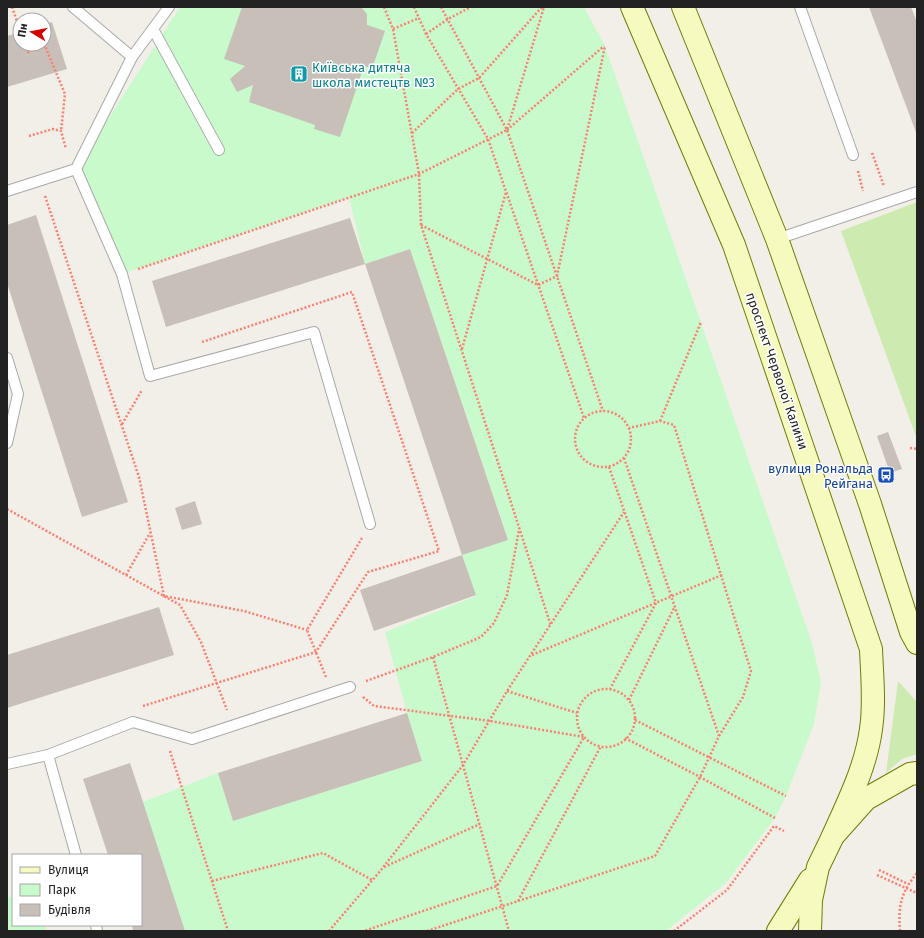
<svg xmlns="http://www.w3.org/2000/svg" width="924" height="938" font-family="'Fira Sans',sans-serif">
<style>
.grass{fill:#cdebb0}
.park{fill:#c8facc}
.building{fill:#c7bfb8}
.lines{fill:none;stroke-linecap:round;stroke-linejoin:round}
.service-casing{stroke:#a9a9a9;stroke-width:12}
.secondary-casing{stroke:#707d05;stroke-width:24}
.path{stroke:#fa8072;stroke-width:2.5;stroke-dasharray:2 2;stroke-linecap:butt}
.service{stroke:#fff;stroke-width:10}
.secondary{stroke:#f7fabf;stroke-width:22}
.labels{text-anchor:middle;dominant-baseline:central;stroke-width:3;stroke-linejoin:round;paint-order:stroke}
.culture-label{font-size:13px;fill:#0d838f;stroke:#fff;text-anchor:start}
.street-label{font-size:13px;fill:#222;stroke:#fff}
.transit-label{font-size:13px;fill:#164399;stroke:#fff;text-anchor:end}
</style>
<rect width="100%" height="100%" fill="#f2efe9"/>
<g class="grass">
<polygon points="917,202 917,439 841,231"/>
<polygon points="898,681 917,702 917,754 902,759 886,773"/>
</g>
<g class="park">
<polygon points="180,7 584,7 605,46 812,643 821,682 814,724 786,796 775,818 726,883 666,931 185,931 143,802 218,773 233,821 422,761 407,713 385,632 476,596 462,555 508,539 410,249 365,264 349,197 122,274 76,169"/>
<polygon points="13,896 13,925 45,925 47,931 7,931 7,898"/>
</g>
<g class="building">
<polygon points="242,7 361,7 367,14 367,25 385,31 372,69 364,66 340,137 314,129 315,125 249,102 253,85 237,92 230,79 245,66 224,59"/>
<polygon points="869,7 911,7 917,22 917,135"/>
<polygon points="52,22 67,69 7,87 7,36 20,32 20,44 44,44 44,24"/>
<polygon points="36,215 128,502 82,517 7,283 7,225"/>
<polygon points="350,218 365,264 166,327 152,281"/>
<polygon points="410,249 508,540 462,555 365,264"/>
<polygon points="888,432 902,469 890,473 877,436"/>
<polygon points="195,501 202,524 182,530 175,508"/>
<polygon points="462,555 476,595 374,631 360,590"/>
<polygon points="159,607 174,655 7,708 7,655"/>
<polygon points="407,713 422,761 233,821 218,773"/>
<polygon points="130,763 143,802 185,931 133,931 132,925 141,925 141,855 108,855 83,779"/>
</g>
<g class="lines">
<g class="service-casing">
<g id="service">
<polyline points="73,7 132,57"/>
<polyline points="800,7 853,155"/>
<polyline points="153,29 219,150"/>
<polyline points="76,169 122,274 150,376 314,332 370,524"/>
<polyline points="7,191 76,169 132,57 169,7"/>
<polyline points="777,239 917,192"/>
<polyline points="7,358 18,394 7,443"/>
<polyline points="48,755 76,855"/>
<polyline points="7,764 48,755 133,722 192,739 350,687"/>
<polyline points="96,925 97,931"/>
</g>
</g>
<g class="secondary-casing">
<g id="secondary">
<path d="M 632,7 L 734,245 L 871,649 C 872,675 875,703 871,729 C 866,767 848,802 833,836"/>
<polyline points="683,7 777,239 870,504 911,632 917,643"/>
<polyline points="778,931 810,880"/>
<polyline points="810,931 811,900 818,867 833,836 866,799 910,774 917,773"/>
</g>
</g>
<g class="path">
<polyline points="12,7 20,30"/>
<polyline points="384,7 393,29 419,174 421,225 551,626"/>
<polyline points="414,7 426,34 488,139 584,418"/>
<polyline points="441,7 507,130 603,411"/>
<polyline points="393,29 419,18"/>
<polyline points="426,34 448,19 471,7"/>
<polyline points="25,44 28,52 45,46 65,94 61,131"/>
<polyline points="507,130 604,46"/>
<polyline points="412,133 458,89 479,78 542,7"/>
<polyline points="29,136 53,129 61,131 66,149"/>
<polyline points="872,153 884,186"/>
<polyline points="858,171 863,191"/>
<polyline points="45,196 139,477 164,596 244,611 307,630"/>
<polyline points="421,225 538,285 557,276 605,46"/>
<polyline points="138,269 419,174 507,130 544,7"/>
<polyline points="462,349 506,192"/>
<circle cx="603" cy="439" r="28"/>
<polyline points="660,421 701,322"/>
<polyline points="122,424 142,390"/>
<polyline points="910,448 917,449"/>
<polyline points="624,458 719,736"/>
<polyline points="609,467 656,603 610,689"/>
<polyline points="7,509 180,605 201,642 227,710"/>
<polyline points="126,575 150,533"/>
<polyline points="532,655 722,575"/>
<polyline points="433,657 509,931"/>
<polyline points="326,677 307,630 362,538"/>
<polyline points="366,681 433,657 481,637 494,623 507,595 519,530"/>
<circle cx="606" cy="718" r="29"/>
<polyline points="507,691 577,713"/>
<polyline points="363,697 374,706 490,721 584,737 497,886 364,931"/>
<polyline points="629,700 675,606"/>
<polyline points="143,706 316,652 368,572 439,551 352,292 202,342"/>
<polyline points="635,720 786,796"/>
<polyline points="625,738 700,777 775,818"/>
<polyline points="170,751 228,931"/>
<polyline points="384,867 480,824"/>
<polyline points="879,870 908,884"/>
<polyline points="877,875 917,893"/>
<polyline points="212,881 323,853 372,880"/>
<polyline points="518,901 601,746"/>
<polyline points="329,931 381,870 463,765 507,691 624,512"/>
<polyline points="427,931 655,856 700,777 719,736 743,697 751,671 674,425 660,421 629,428"/>
<polyline points="674,931 727,890 774,826 784,831"/>
<path d="M 900,931 C 898,905 901,893 917,873"/>
</g>
<use href="#service" class="service"/>
<use href="#secondary" class="secondary"/>
</g>
<defs>
<g id="building-square" transform="scale(0.9)"><rect x="-9" y="-9" width="18" height="18" rx="4" fill="#0f9aa8" stroke="#fff"/><path d="M-4-6H4V6H1V3H-1V6H-4ZM-2.5-4.3h1.7v1.8h-1.7ZM.8-4.3h1.7v1.8H.8ZM-2.5-1h1.7V.8h-1.7ZM.8-1h1.7V.8H.8Z" fill="#fff"/></g>
<g id="bus-square" transform="scale(0.9)"><rect x="-9" y="-9" width="18" height="18" rx="4" fill="#1a4fb4" stroke="#fff"/><path d="M-5-6H5V4H4V6H2V4H-2V6H-4V4H-5ZM-3.5-4V0h7V-4ZM-3.5 1.2v1.5H-2V1.2ZM2 1.2v1.5H3.5V1.2Z" fill="#fff"/></g>
</defs>
<g fill-rule="evenodd">
<use href="#building-square" x="299" y="74"/>
<use href="#bus-square" x="886" y="475"/>
</g>
<g class="labels">
<g class="culture-label">
<text x="312" y="67">Київська дитяча<tspan x="312" dy="15">школа мистецтв №3</tspan></text>
</g>
<g class="street-label">
<text transform="translate(777 371) rotate(71)">проспект Червоної Калини</text>
</g>
<g class="transit-label">
<text x="873" y="468">вулиця Рональда<tspan x="873" dy="15">Рейгана</tspan></text>
</g>
</g>
<rect width="924" height="938" fill="none" stroke="#222222" stroke-width="16"/>
<rect x="12" y="854" width="130" height="72" fill="#ffffff" stroke="#a7a7a7"/>
<rect x="20" y="867" width="20" height="6" fill="#f7fabf" stroke="#a7a7a7"/>
<text x="48" y="874" font-size="12" fill="#222222">Вулиця</text>
<rect x="20" y="884" width="20" height="12" fill="#c8facc" stroke="#a7a7a7"/>
<text x="48" y="894" font-size="12" fill="#222222">Парк</text>
<rect x="20" y="904" width="20" height="12" fill="#c7bfb8" stroke="#a7a7a7"/>
<text x="48" y="914" font-size="12" fill="#222222">Будівля</text>
<g transform="translate(32 32) rotate(280)"><circle r="19" fill="#ffffff" stroke="#a7a7a7"/>
<path d="M0-3L7 15L0 10L-7 15Z" fill="#d40000"/>
<text y="-6" font-size="11" font-weight="bold" text-anchor="middle" fill="#222222">Пн</text>
</g>
</svg>
